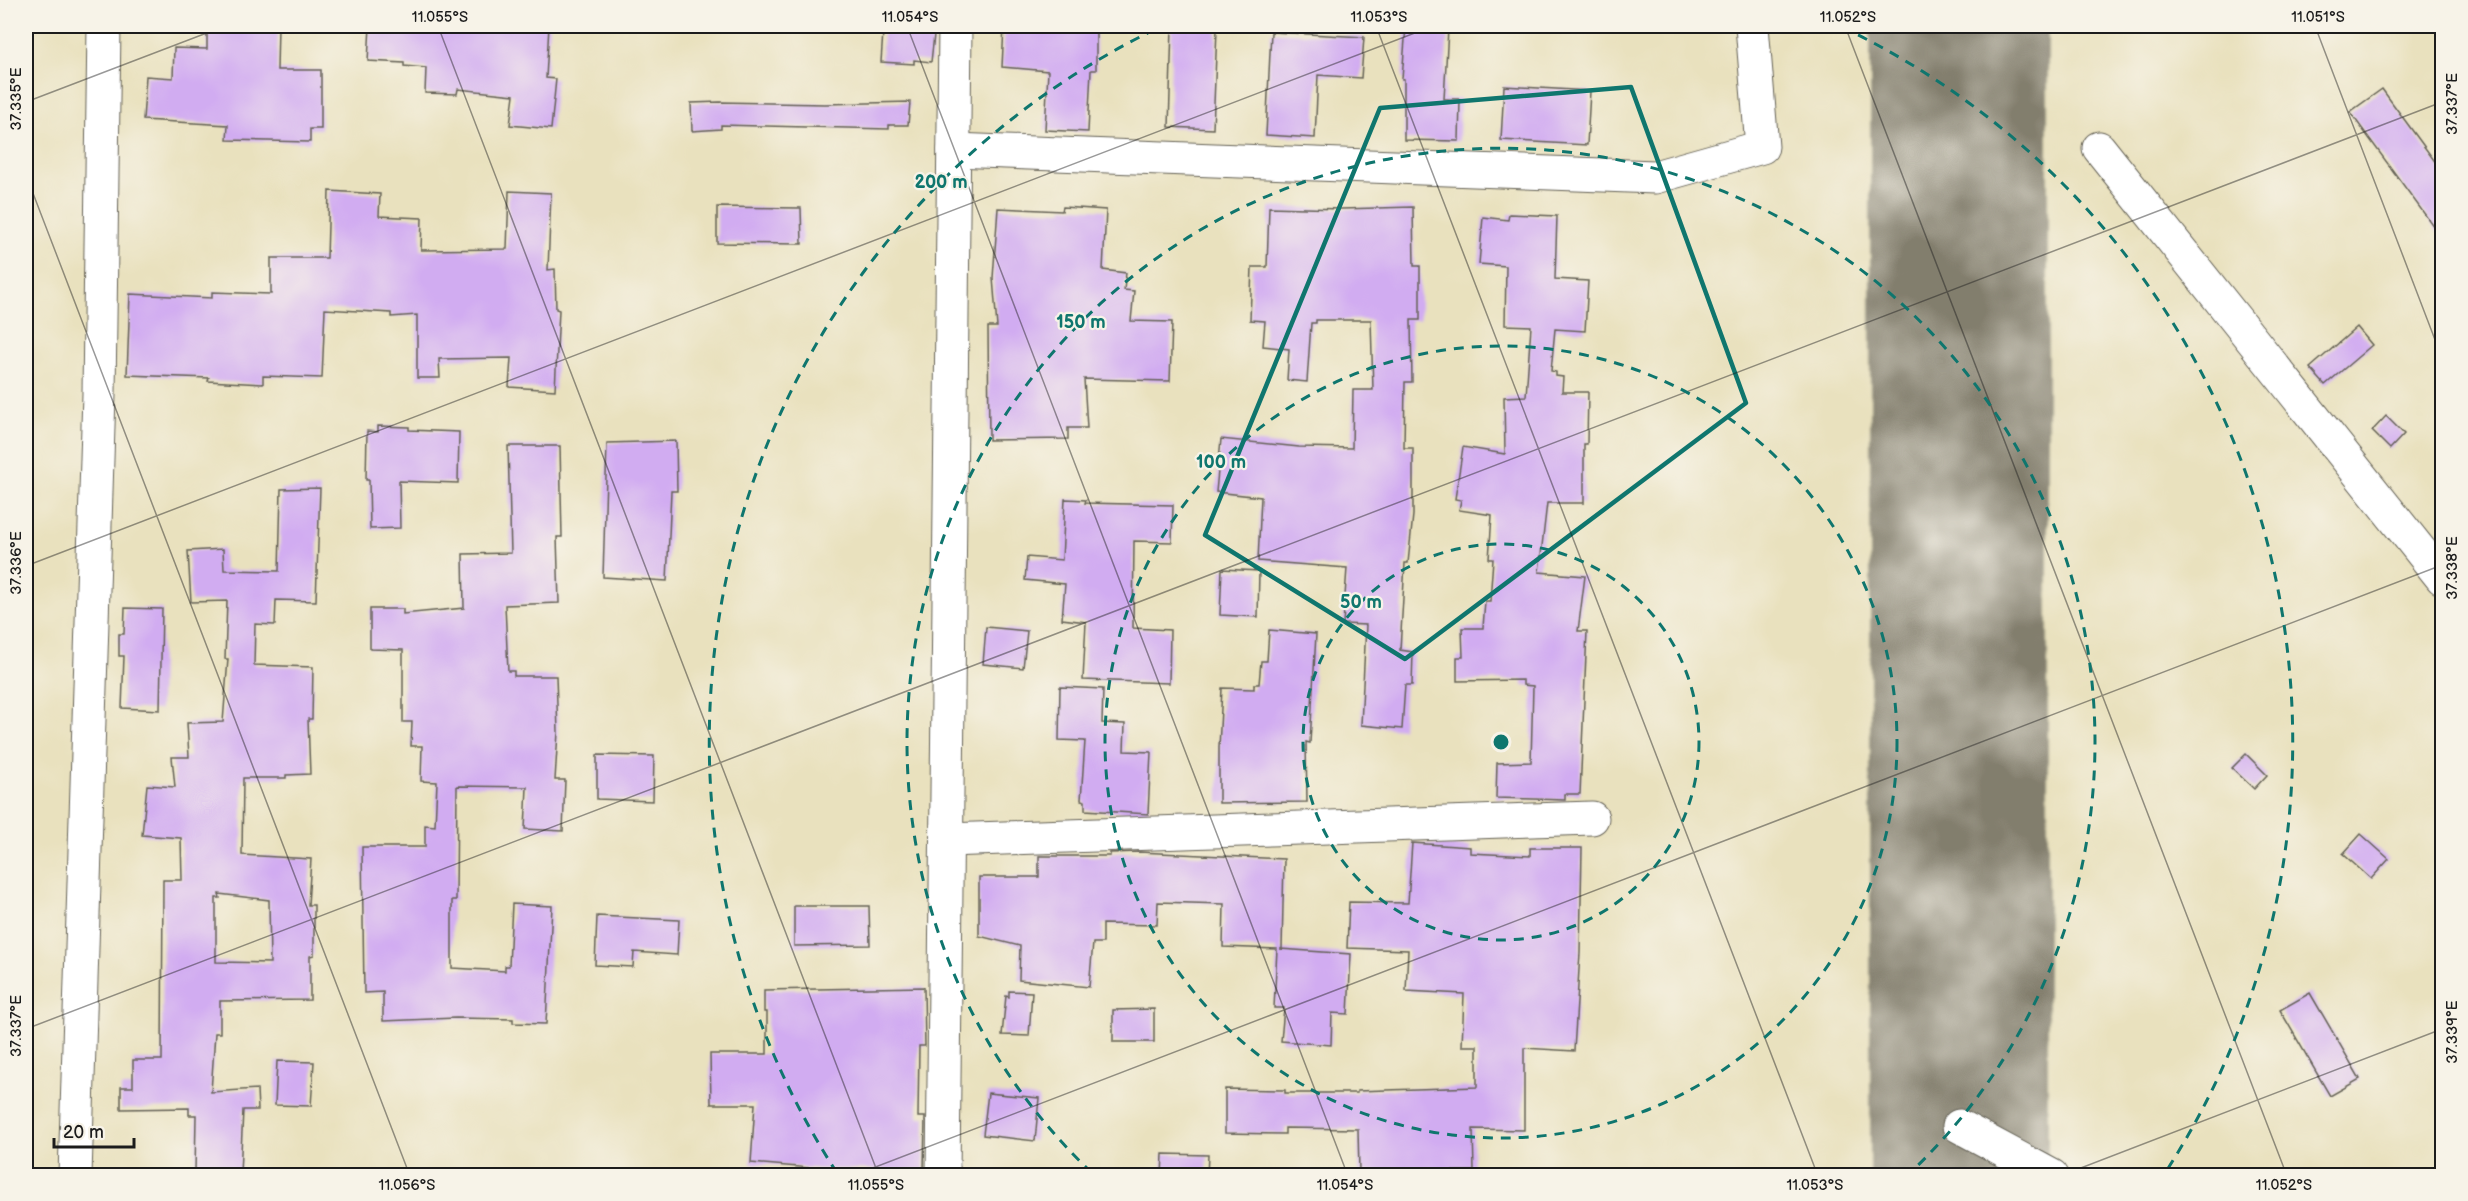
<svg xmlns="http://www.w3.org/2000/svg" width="2468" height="1201" font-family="'Balsamiq Sans',sans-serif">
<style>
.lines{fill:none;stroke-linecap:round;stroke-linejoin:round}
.runway{stroke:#827e6d;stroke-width:178}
.building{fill:#d1acf1;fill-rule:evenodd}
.minor-casing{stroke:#646155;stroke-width:35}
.minor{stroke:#fff;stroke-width:33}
.marked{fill:none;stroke:#0f766e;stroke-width:4.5;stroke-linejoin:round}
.ticks{fill:none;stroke:#1c1c1c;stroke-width:1.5;stroke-opacity:0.45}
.ring{fill:none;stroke:#0f766e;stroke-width:3;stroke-dasharray:10 8}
.centre{fill:#0f766e;stroke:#f7f3e8;stroke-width:3}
.ring-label{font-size:18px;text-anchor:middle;font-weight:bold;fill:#0f766e;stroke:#f7f3e8;stroke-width:4.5;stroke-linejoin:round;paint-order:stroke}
.neatline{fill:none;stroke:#1c1c1c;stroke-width:2}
.ticks-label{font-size:15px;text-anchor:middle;fill:#1c1c1c}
</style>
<rect width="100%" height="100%" fill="#f7f3e8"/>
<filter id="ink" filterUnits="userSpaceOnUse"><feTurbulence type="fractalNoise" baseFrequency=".0167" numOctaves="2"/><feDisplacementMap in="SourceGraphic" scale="12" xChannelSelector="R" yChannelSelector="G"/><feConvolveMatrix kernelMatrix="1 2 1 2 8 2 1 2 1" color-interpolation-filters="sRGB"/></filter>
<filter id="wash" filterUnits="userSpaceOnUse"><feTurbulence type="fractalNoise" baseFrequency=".008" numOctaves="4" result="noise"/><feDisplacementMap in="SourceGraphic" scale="24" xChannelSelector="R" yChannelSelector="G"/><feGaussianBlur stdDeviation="1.35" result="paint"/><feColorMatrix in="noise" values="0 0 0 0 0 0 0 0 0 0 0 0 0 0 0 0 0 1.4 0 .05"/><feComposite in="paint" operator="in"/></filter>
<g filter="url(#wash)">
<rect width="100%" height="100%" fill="#e9e1be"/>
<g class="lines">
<polyline class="runway" points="1959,26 1959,1176"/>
</g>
<g id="blocks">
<g class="building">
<polygon points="207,26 278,26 277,70 321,70 321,129 310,129 310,142 227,140 228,125 143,120 146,76 173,78 174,48 207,49"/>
<polygon points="370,26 549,26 546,78 556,79 551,129 510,125 514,95 458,89 457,94 425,93 426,68 404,66 404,63 368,61"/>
<polygon points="888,26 935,26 931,62 914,60 914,64 881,62 883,32 888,33"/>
<polygon points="1004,26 1096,26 1096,70 1091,70 1088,132 1045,130 1048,71 1002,67"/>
<polygon points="1172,26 1211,26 1211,29 1217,29 1213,129 1169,127"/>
<polygon points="1406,26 1448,29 1444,99 1460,99 1459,141 1404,140 1404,79 1402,79"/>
<polygon points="1271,32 1364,37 1361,78 1318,75 1315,138 1266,135"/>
<polygon points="1504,86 1590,91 1587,145 1501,140"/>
<polygon points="2382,89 2442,171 2442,238 2350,112"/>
<polygon points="720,102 825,104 910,102 908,125 889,125 889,129 721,125 721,129 692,131 691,103"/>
<polygon points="329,191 380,194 379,216 422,218 421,250 507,249 509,191 551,193 548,270 555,269 556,309 559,310 555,390 509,387 511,358 439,359 440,378 417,378 417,315 391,317 391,313 325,309 322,378 263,376 263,384 208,381 209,378 127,375 130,294 212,298 212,292 271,294 271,258 327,258"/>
<polygon points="717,207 801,208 802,244 717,243"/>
<polygon points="1063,207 1106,210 1103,270 1126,273 1124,290 1134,291 1131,321 1172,322 1170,381 1084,379 1087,428 1068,428 1068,439 989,440 988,327 997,327 993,278 998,208 1062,211"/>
<polygon points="1269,207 1341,209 1413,207 1414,266 1420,266 1420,320 1411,320 1412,382 1405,382 1404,448 1413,448 1413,515 1408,563 1405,563 1400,650 1413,652 1412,685 1405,685 1402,729 1361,725 1366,625 1343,624 1347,568 1258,561 1261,497 1216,492 1221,439 1299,447 1352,448 1353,390 1373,390 1371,320 1316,320 1316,323 1311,323 1307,382 1287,380 1289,349 1263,346 1265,321 1250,320 1252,267 1267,267"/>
<polygon points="1509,214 1557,216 1555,279 1588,281 1585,331 1555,329 1551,371 1556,372 1556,376 1563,377 1562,392 1588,392 1587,444 1584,444 1584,503 1547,503 1539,572 1585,576 1578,631 1587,631 1580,794 1565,794 1565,800 1496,798 1497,763 1531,762 1533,686 1523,685 1523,680 1457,681 1457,657 1463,657 1462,628 1483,628 1485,601 1490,601 1493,559 1489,559 1492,515 1459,510 1461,500 1455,499 1463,447 1505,454 1504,397 1526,396 1531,326 1505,325 1506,266 1479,264 1483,217 1508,220"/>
<polygon points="2357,327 2372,345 2325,385 2310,368"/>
<polygon points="2386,416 2404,434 2390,449 2372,431"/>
<polygon points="378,426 409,427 409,430 459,432 458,483 399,481 400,528 370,529 369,480 366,480 367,431 378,432"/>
<polygon points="676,441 677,491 671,491 667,581 603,577 607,443"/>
<polygon points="508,446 560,446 562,537 557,537 559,603 505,605 508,671 514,671 514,676 556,676 558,732 555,780 565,780 563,831 525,829 527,787 457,786 456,900 452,900 452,968 505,971 505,966 509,966 512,904 552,906 546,1024 513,1023 513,1019 456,1018 383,1021 383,992 364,993 362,847 425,847 425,825 435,826 437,782 421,781 422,746 411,746 412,722 403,722 403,650 370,649 370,609 403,609 403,614 464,608 463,554 511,553"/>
<path d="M 320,488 L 316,601 L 276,600 L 275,625 L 255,624 L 254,665 L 313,667 L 312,719 L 308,719 L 310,774 L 286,775 L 286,778 L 243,778 L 242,855 L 311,859 L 308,905 L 314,905 L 314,955 L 310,956 L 310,1000 L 220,1001 L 220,1033 L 215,1033 L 211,1092 L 257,1089 L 258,1110 L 243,1110 L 240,1174 L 195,1173 L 196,1115 L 189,1115 L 189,1108 L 121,1109 L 121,1087 L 133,1087 L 133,1060 L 162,1060 L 163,880 L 182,880 L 181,838 L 142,835 L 147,785 L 175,787 L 172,757 L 189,757 L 187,723 L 223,722 L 228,659 L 225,659 L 227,601 L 191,602 L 188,551 L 223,549 L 224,570 L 279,571 L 281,489 ZM 219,894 L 269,900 L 270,963 L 216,962 L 216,898 L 220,898 Z"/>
<polygon points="1065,499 1086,500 1085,503 1173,505 1172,542 1134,541 1133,628 1170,630 1169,683 1083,680 1086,622 1062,619 1065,584 1025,580 1027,557 1062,560"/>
<polygon points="1222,569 1259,571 1258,617 1220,615"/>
<polygon points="125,608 162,609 160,710 122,708 124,656 119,656 119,634 124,634"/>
<polygon points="986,627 1027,631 1023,668 983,664"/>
<polygon points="1269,630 1316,634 1310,743 1306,742 1307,802 1219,803 1219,748 1222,688 1254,689 1254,684 1259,684 1261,661 1267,661"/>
<polygon points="1060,687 1103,689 1102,723 1125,724 1124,751 1151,752 1148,814 1085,810 1085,801 1081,800 1085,741 1059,740"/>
<polygon points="2246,754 2267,775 2254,789 2232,768"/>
<polygon points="597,755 654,756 653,801 597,799"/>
<polygon points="2361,834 2389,859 2371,879 2343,854"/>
<polygon points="1412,843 1470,847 1470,853 1530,856 1530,848 1582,848 1580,953 1574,1051 1524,1048 1524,1130 1473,1129 1474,1171 1413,1172 1414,1176 1382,1176 1382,1171 1359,1172 1358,1129 1285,1128 1285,1134 1225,1133 1225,1089 1285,1090 1285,1093 1357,1093 1357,1091 1477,1087 1477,1046 1462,1046 1464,994 1406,991 1408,950 1347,948 1349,902 1408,903"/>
<polygon points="1139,852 1284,859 1282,949 1280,949 1351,954 1348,1014 1332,1013 1331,1045 1281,1041 1284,1008 1274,1008 1277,949 1223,947 1224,904 1158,902 1157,925 1103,924 1103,943 1093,943 1089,987 1019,980 1020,946 979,936 979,877 1039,877 1039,856 1110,856 1110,853"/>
<polygon points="794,906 869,906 870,945 794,946"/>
<polygon points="597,916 679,920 677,955 634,952 633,967 595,965"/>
<polygon points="924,987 925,1046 919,1046 918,1117 925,1117 924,1170 821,1169 751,1163 755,1104 711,1104 710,1054 767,1054 767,1012 764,1012 764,990"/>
<polygon points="1009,991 1032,992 1029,1036 1002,1035 1006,996 1009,997"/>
<polygon points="2310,993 2360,1079 2330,1096 2280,1010"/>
<polygon points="1154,1009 1154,1042 1113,1042 1113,1010"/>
<polygon points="277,1061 314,1062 311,1106 275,1105"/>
<polygon points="988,1093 1039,1098 1035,1141 983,1135"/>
<polygon points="1163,1154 1208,1155 1207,1176 1162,1176"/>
</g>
</g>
</g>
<g filter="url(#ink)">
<use href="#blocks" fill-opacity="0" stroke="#646155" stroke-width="1.5"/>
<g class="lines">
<g class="minor-casing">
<g id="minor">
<polyline points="2099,148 2442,578"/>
<polyline points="954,150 1655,177 1762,147 1752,26"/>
<polyline points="947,840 1592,818"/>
<polyline points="1959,1126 2052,1176"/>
<polyline points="75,1176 99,394 104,26"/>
<polyline points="943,1176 955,26"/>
</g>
</g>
<use href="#minor" class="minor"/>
</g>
</g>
<path class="marked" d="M 1631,87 L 1746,403 L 1405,659 L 1205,535 L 1380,108 Z"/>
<path class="ticks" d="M 438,26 L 879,1176M 907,26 L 1348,1176M 1376,26 L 1818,1176M 1845,26 L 2287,1176M 2315,26 L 2442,358M 26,102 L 225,26M 26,175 L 410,1176M 26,566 L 1433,26M 26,1029 L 2442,102M 852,1176 L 2442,565M 2060,1176 L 2442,1029"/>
<g class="ring">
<circle cx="1501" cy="742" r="198"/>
<circle cx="1501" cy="742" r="396"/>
<path d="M1092 1173A594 594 0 1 1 1910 1173"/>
<path d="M837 1173A792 792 0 0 1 1160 27M1842 27A792 792 0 0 1 2165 1173"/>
</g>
<circle cx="1501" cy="742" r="9" class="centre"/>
<g class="ring-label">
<text x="941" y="188">200 m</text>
<text x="1081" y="328">150 m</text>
<text x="1221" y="468">100 m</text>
<text x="1361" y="608">50 m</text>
</g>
<rect width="2468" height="1201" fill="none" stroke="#f7f3e8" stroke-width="66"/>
<path d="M54 1138v9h80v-9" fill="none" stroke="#1c1c1c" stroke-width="3"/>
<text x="63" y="1138" font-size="18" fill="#1c1c1c" stroke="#f7f3e8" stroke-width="4.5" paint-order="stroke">20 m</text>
<rect x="33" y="33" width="2402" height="1135" class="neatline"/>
<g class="ticks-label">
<text x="440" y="22">11.055°S</text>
<text x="910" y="22">11.054°S</text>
<text x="1379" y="22">11.053°S</text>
<text x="1848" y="22">11.052°S</text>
<text x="2318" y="22">11.051°S</text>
<text transform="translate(16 99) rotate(-90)" y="5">37.335°E</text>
<text transform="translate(2452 104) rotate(-90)" y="5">37.337°E</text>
<text transform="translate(16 563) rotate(-90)" y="5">37.336°E</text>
<text transform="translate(2452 568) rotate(-90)" y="5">37.338°E</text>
<text transform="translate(16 1026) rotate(-90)" y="5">37.337°E</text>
<text transform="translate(2452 1032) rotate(-90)" y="5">37.339°E</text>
<text x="407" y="1190">11.056°S</text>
<text x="876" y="1190">11.055°S</text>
<text x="1345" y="1190">11.054°S</text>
<text x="1815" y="1190">11.053°S</text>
<text x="2284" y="1190">11.052°S</text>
</g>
</svg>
